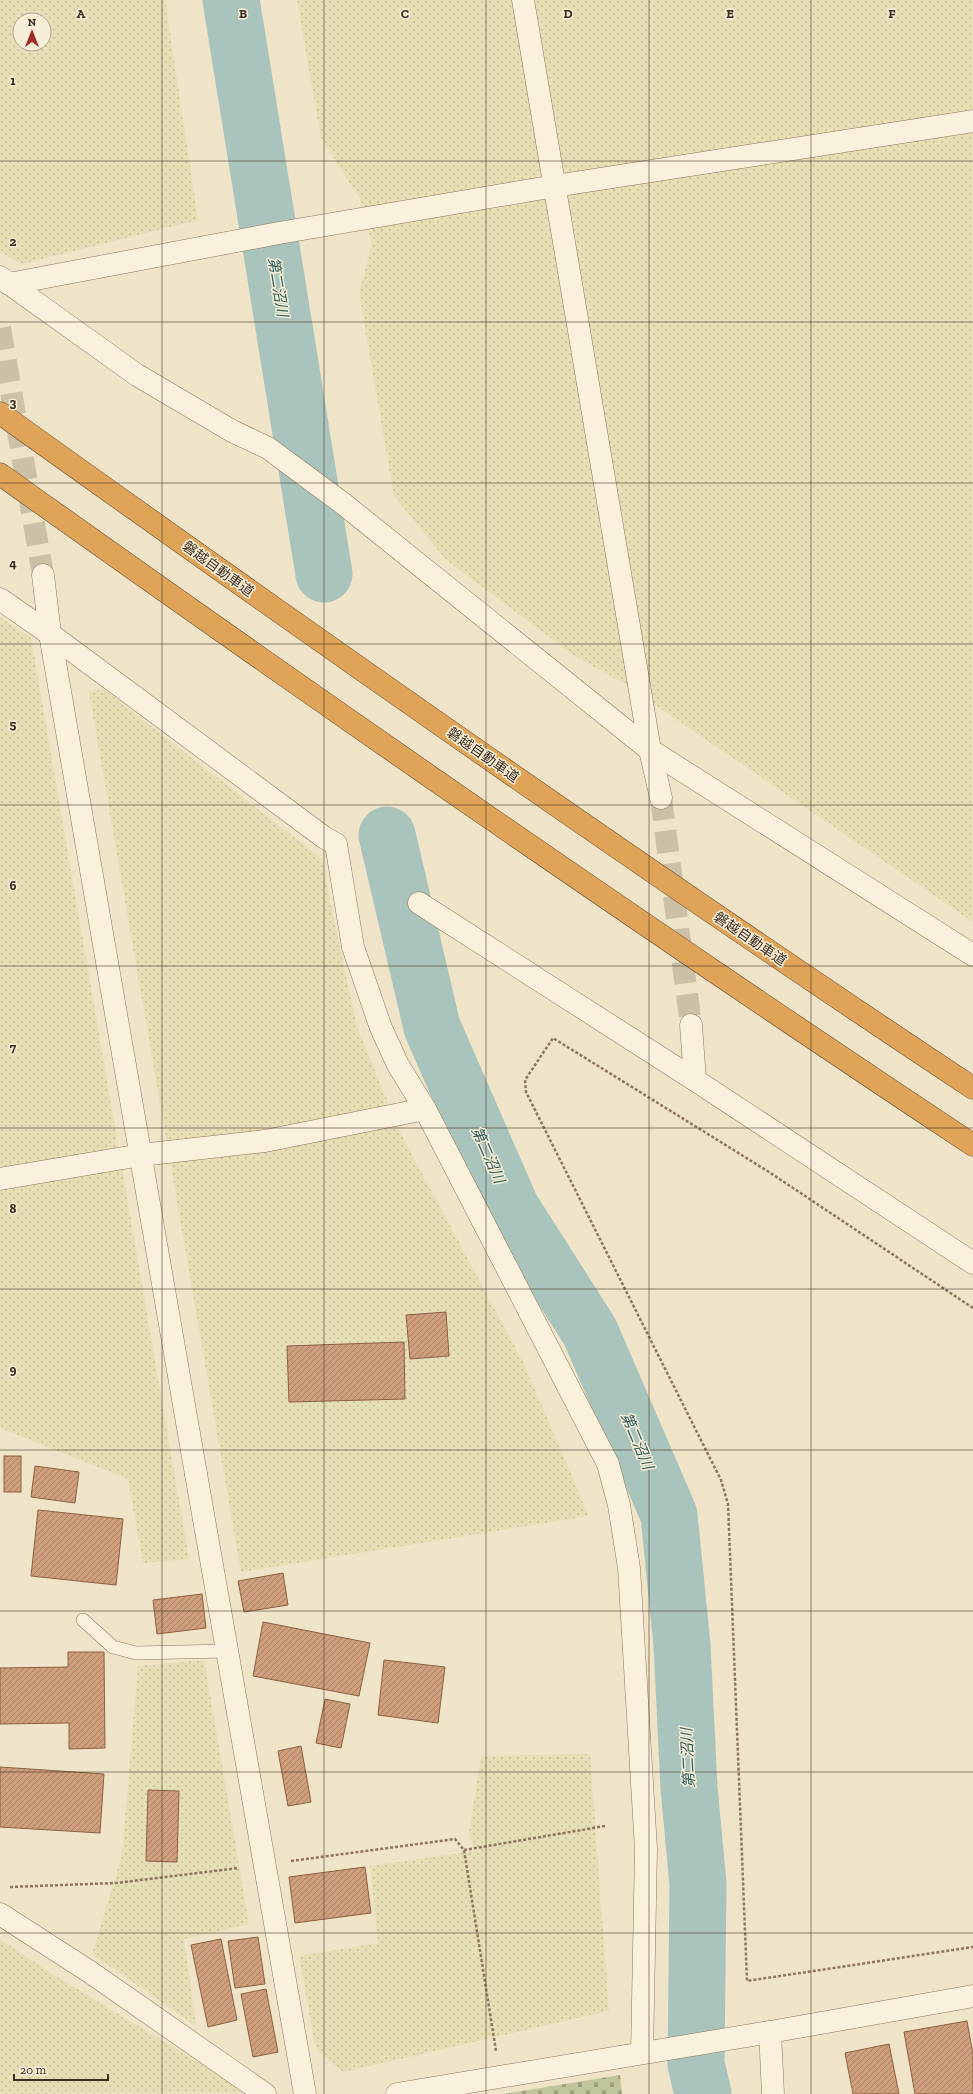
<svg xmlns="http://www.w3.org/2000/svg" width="973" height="2094" font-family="'Zilla Slab','Noto Sans JP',serif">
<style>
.farmland{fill:url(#farmland-dots);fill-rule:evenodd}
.cemetery{fill:url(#cemetery-stones)}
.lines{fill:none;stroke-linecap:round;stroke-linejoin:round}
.river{stroke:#a9c4bc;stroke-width:57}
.building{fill:url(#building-hatch);stroke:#8d5f41}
.minor-tunnel{stroke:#ccc0a6;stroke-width:22;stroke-dasharray:22 11;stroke-linecap:butt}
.service-casing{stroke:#8d765c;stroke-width:14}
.minor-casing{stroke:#8d765c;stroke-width:23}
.tertiary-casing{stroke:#8d765c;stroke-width:23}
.motorway-casing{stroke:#5b4430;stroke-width:23}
.path{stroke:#8d765c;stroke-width:2.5;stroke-dasharray:3 2;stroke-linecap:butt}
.service{stroke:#faf1dc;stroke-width:13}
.minor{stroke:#faf1dc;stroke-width:22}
.tertiary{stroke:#faf1dc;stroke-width:22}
.motorway{stroke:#e0a458;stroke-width:22}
.grid{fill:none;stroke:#3d2e20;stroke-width:1;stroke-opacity:0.55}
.labels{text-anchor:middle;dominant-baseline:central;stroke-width:3;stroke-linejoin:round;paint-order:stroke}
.street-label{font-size:14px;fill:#3d2e20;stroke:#f7eed8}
.water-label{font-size:15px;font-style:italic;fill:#2f5d5a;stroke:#f7eed8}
.grid-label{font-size:13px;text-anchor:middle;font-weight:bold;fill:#3d2e20;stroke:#f7eed8;stroke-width:3;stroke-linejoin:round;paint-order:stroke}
</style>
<defs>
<pattern id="farmland-dots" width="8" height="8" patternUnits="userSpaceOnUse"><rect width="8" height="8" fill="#e6deb5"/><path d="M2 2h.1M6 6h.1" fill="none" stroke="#c6bf9b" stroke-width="1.8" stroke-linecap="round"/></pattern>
<pattern id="cemetery-stones" width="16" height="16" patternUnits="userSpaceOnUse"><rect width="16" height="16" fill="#bfc49a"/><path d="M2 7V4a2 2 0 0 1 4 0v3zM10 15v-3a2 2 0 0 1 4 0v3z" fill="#9ca07d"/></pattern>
<pattern id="building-hatch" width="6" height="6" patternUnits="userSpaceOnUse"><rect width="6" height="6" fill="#cf9f7d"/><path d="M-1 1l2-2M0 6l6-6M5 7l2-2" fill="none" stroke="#a98266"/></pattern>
</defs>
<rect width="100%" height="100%" fill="#f0e4c8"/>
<g class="farmland">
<path d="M 0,0 L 165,0 L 198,220 L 22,264 L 0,252 ZM 20,20 L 44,20 L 44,44 L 20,44 Z"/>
<polygon points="297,0 973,0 973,922 623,683 575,656 446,560 394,496 359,293 372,245 360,199 321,138"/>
<polygon points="0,617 31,638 189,1559 143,1563 128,1479 0,1428"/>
<polygon points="103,689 321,858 357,1027 401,1134 524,1364 589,1516 241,1572 89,692"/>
<polygon points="204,1660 249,1924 184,1939 196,2026 92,1954 122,1855 138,1666"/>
<polygon points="590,1754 609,2011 343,2072 316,2050 299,1956 378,1943 370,1866 475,1851 469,1834 481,1756"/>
<polygon points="0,1939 54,1975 249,2093 0,2094"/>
</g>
<polygon class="cemetery" points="620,2075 622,2094 504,2094"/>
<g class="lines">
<g class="river">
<polyline points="231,0 324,574"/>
<polyline points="387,835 432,1027 511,1208 590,1332 669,1515 682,1645 689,1788 698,1884 696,2064 703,2094"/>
</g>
</g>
<g class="building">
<polygon points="446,1312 449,1356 410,1359 406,1315"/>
<polygon points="404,1342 405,1399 289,1402 287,1346"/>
<rect x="4" y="1456" width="17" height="36"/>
<polygon points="35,1466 79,1472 75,1503 31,1497"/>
<polygon points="38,1510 123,1519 116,1585 31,1576"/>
<polygon points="283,1573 288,1605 244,1612 238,1581"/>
<polygon points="202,1594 206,1628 157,1634 153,1600"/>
<polygon points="263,1622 370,1643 359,1696 253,1676"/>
<polygon points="68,1652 104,1652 105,1748 69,1749 69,1723 0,1724 0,1668 68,1667"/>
<polygon points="384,1660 445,1667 438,1723 378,1715"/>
<polygon points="325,1699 350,1704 341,1748 316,1743"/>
<polygon points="301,1746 311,1802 288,1806 278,1751"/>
<polygon points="0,1767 104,1774 100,1833 0,1827"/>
<polygon points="148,1790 179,1791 177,1862 146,1861"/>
<polygon points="365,1867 371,1913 295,1923 289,1877"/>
<polygon points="258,1937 265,1984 235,1988 228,1941"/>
<polygon points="221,1939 237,2020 208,2027 191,1945"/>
<polygon points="266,1989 278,2052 253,2057 241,1994"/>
<polygon points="967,2021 973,2054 973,2094 915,2094 904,2032"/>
<polygon points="889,2044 899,2094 853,2094 845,2053"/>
</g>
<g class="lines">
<g class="minor-tunnel">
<polyline points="0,328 43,575"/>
<polyline points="661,798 691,1025"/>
</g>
<g class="service-casing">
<polyline id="service" points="83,1620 113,1647 136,1653 227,1651"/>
</g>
<g class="minor-casing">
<g id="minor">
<polyline points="523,0 650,750 661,798"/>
<polyline points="0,277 137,375 232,431 268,448 341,502 650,750 973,955"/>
<polyline points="9,284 279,233 555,186 973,121"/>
<polyline points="43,575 50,634 196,1474"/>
<polyline points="0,599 50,634 325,838 336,844 353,947 381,1028 398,1065 425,1109 608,1464 619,1505 629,1568 646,1849 642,2053"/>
<polyline points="419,903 695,1080 973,1263"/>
<polyline points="691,1025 695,1080"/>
<polyline points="0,1179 141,1155 265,1141 425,1109"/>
<polyline points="0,1914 90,1972 265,2094"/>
<polyline points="770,2032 773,2094"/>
<polyline points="397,2094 770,2032 973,1996"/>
</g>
</g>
<g class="tertiary-casing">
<polyline id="tertiary" points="196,1474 305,2094"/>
</g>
<g class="motorway-casing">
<g id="motorway">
<path d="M 0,413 C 321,643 644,870 973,1088"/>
<path d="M 0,474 C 321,703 644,927 973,1145"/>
</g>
</g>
<g class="path">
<polyline points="973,1308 769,1172 553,1038 525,1080 526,1092 721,1480 728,1504 747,1981 973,1947"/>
<polyline points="464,1850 605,1826"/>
<polyline points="291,1861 455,1839 464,1850 496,2051"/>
<polyline points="10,1887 116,1883 239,1868"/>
</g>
<use href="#service" class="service"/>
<use href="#minor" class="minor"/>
<use href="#tertiary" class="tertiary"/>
<use href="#motorway" class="motorway"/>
</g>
<path class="grid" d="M 162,0 L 162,2094M 324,0 L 324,2094M 486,0 L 486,2094M 649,0 L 649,2094M 811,0 L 811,2094M 0,161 L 973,161M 0,322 L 973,322M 0,483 L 973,483M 0,644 L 973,644M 0,805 L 973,805M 0,966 L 973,966M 0,1128 L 973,1128M 0,1289 L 973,1289M 0,1450 L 973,1450M 0,1611 L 973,1611M 0,1772 L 973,1772M 0,1933 L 973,1933"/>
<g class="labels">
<g class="street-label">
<text transform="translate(218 569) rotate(36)">磐越自動車道</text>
<text transform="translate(483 755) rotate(35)">磐越自動車道</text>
<text transform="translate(750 939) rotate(34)">磐越自動車道</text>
</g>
<g class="water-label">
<text transform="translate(278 287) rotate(81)">第二沼川</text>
<text transform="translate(488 1155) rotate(66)">第二沼川</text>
<text transform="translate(637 1441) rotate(67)">第二沼川</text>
<text transform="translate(688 1758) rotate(-93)">第二沼川</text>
</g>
</g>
<g class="grid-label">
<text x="81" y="18">A</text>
<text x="243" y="18">B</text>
<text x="405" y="18">C</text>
<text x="568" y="18">D</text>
<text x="730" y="18">E</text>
<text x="892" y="18">F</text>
<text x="13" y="85">1</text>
<text x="13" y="246">2</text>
<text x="13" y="407">3</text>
<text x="13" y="568">4</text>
<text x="13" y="729">5</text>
<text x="13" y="890">6</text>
<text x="13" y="1052">7</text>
<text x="13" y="1213">8</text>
<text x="13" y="1374">9</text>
</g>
<g transform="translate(32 32)"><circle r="19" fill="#f7eed8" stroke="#ada18e"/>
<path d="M0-3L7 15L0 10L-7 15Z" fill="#9e2a2b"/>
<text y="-6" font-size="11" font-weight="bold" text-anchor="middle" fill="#3d2e20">N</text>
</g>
<path d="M14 2074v6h94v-6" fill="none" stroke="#3d2e20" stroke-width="2"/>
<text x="20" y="2074" font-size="12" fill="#3d2e20" stroke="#f7eed8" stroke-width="3" paint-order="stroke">20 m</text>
</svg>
